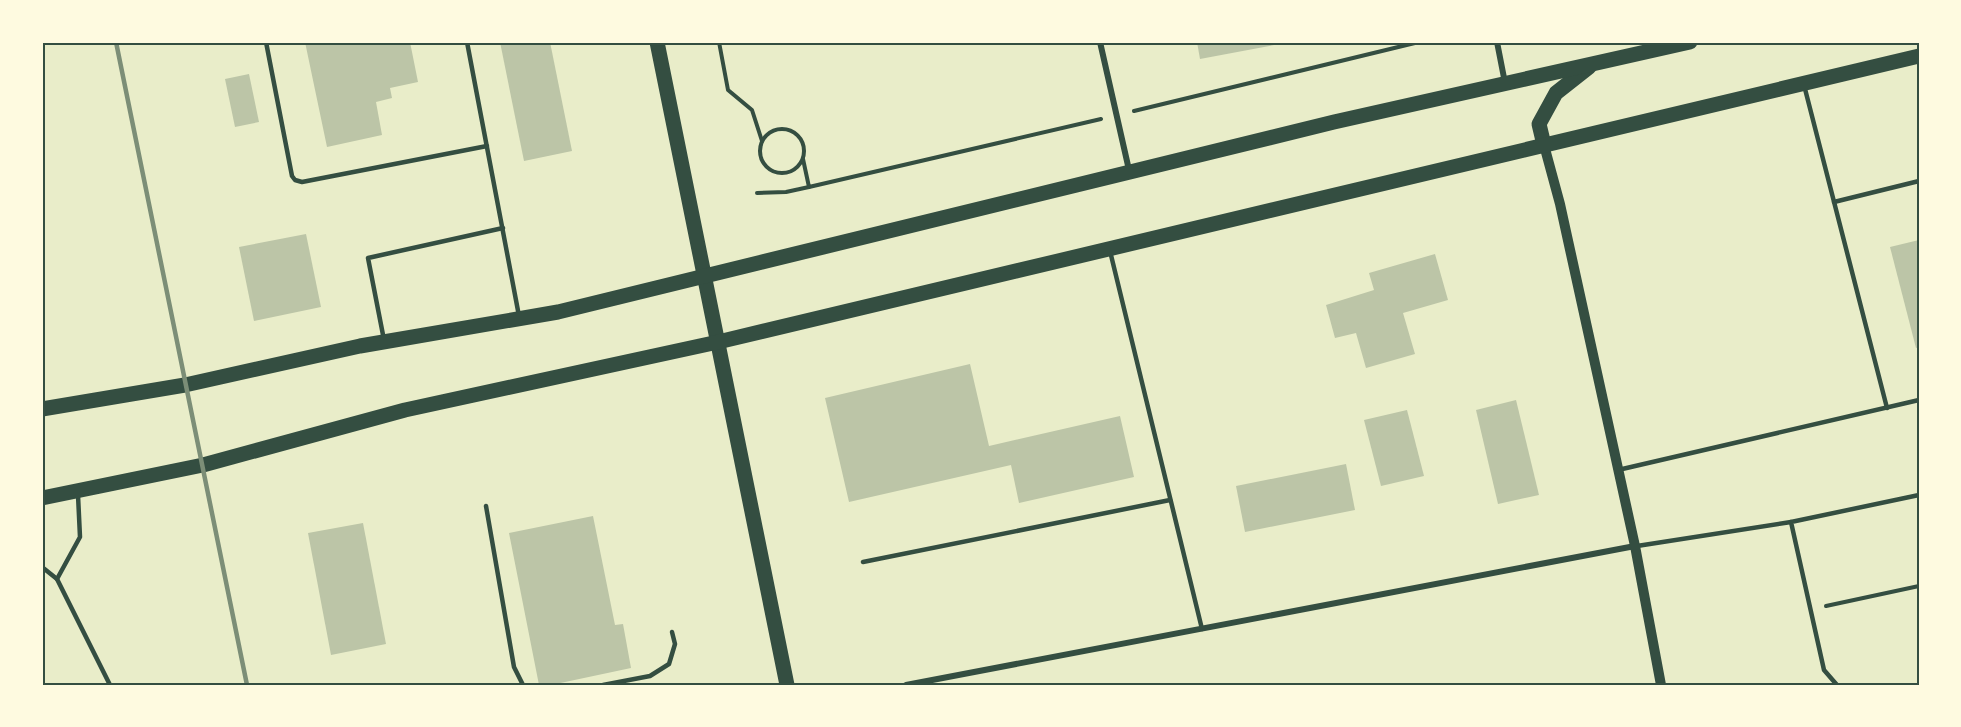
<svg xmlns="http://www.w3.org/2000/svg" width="1961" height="727" font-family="'Fira Sans',sans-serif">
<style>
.building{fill:#bcc5a7}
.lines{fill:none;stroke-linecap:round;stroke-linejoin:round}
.path{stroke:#344e41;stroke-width:4}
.service{stroke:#344e41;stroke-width:4.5}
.minor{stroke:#344e41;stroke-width:6}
.tertiary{stroke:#344e41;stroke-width:10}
.primary{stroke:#344e41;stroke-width:15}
.rail{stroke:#7c8e77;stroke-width:4.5}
.neatline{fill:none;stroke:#344e41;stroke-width:2}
</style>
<rect width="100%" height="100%" fill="#e9edc9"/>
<g class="building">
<polygon points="305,42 410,42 418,82 390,88 392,98 376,102 382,135 327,147"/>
<polygon points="500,42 550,42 572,151 524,161"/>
<polygon points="1197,42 1285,42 1285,43 1200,59"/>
<polygon points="249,74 259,122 235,127 225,79"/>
<polygon points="306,234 321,307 254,321 239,247"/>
<polygon points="1919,240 1919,347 1916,348 1890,247"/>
<polygon points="1435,254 1448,300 1403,313 1415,354 1366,368 1356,333 1335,338 1326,305 1374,290 1369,273"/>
<polygon points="970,364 989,446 1120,416 1134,477 1019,503 1011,465 849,502 825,398"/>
<polygon points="1516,400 1539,495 1498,504 1476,410"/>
<polygon points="1407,410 1424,476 1381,486 1364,420"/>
<polygon points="1346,464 1355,510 1245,532 1236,486"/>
<polygon points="593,516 615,625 623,624 631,668 551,685 539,685 509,533"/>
<polygon points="363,523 386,644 331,655 308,533"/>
</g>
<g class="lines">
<g class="path">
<polyline points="719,42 728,90 752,110 762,141"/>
<polyline points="1134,111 1419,42"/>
<circle cx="782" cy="151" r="22"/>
<polyline points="803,159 809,187 1101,119"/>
<polyline points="757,193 786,192 809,187"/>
<polyline points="1826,606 1919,586"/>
</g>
<g class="service">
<polyline points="266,42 292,176 295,180 302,182 487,146"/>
<polyline points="467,42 519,316"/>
<polyline points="1804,85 1887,408"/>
<polyline points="1834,202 1919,181"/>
<polyline points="1110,251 1202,629"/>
<polyline points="384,340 368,258 503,228"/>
<polyline points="1618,470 1919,400"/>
<polyline points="486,506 514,667 523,685"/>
<polyline points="1637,546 1791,522"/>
<polyline points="863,562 1170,500"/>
<polyline points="42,567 57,579 110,685"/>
<polyline points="57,579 80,537 78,495"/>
<polyline points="603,685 650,676 669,664 675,644 672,632"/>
<polyline points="1837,685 1824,670 1791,522 1919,495"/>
</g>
<g class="minor">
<polyline points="1100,42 1129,170"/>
<polyline points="1497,42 1505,83"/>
<polyline points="906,685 1635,546"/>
</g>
<polyline class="tertiary" points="1544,145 1560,204 1635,546 1661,685"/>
<g class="primary">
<path d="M 657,42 C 699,257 743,471 787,685"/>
<polyline points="1544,145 1539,124 1556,93 1589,67"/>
<polyline points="42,409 185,385 360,346 558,312 1334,122 1690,42"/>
<polyline points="42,498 203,465 405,410 718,342 1919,56"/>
</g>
<polyline class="rail" points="116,42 247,685"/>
</g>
<rect width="1961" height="727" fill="none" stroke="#fefae0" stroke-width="87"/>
<rect x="44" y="44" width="1874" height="640" class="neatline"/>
</svg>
